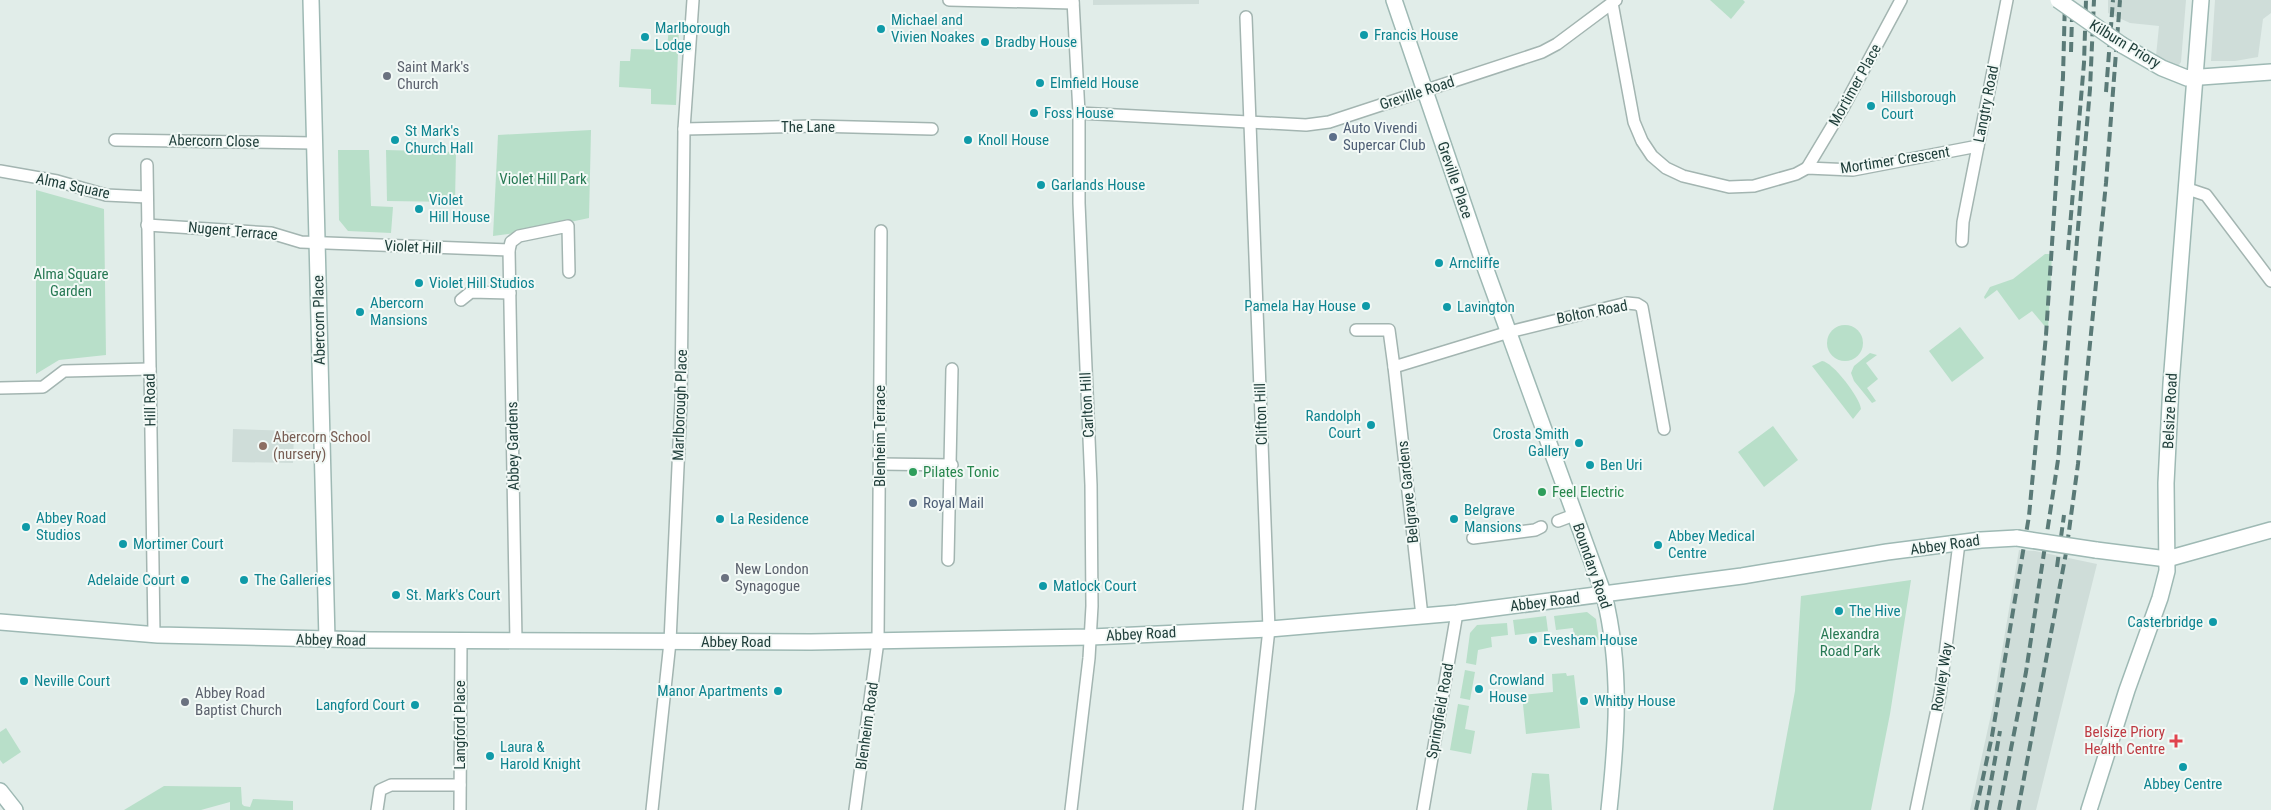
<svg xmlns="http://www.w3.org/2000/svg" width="2271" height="810" font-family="'Roboto Condensed',sans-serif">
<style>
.built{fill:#cfddd9}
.green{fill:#b8dfc9}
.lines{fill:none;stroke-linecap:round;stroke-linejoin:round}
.street-casing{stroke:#a3b5b1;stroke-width:14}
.secondary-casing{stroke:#9eb9b4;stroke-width:18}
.street{stroke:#fff;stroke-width:11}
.secondary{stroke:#fff;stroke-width:15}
.rail{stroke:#5a7a77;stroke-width:4;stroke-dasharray:10 5;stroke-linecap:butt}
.secondary-bridge-casing{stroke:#9eb9b4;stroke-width:18;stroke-linecap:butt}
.secondary-bridge{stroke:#fff;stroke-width:15}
.culture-dot{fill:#0f9aa8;stroke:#f2f9f6;stroke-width:2}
.worship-dot{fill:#6b7280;stroke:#f2f9f6;stroke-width:2}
.service-dot{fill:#5c6f8a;stroke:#f2f9f6;stroke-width:2}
.education-dot{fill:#8d6e63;stroke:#f2f9f6;stroke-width:2}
.leisure-dot{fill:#2e9e5b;stroke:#f2f9f6;stroke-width:2}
.health-dot{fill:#e0444e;stroke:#f2f9f6;stroke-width:2}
.labels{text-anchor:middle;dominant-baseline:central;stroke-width:4;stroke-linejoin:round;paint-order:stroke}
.culture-label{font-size:15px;fill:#0d838f;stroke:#f2f9f6;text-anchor:start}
.street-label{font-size:15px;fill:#203f3b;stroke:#f2f9f6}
.worship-label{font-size:15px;fill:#5b616d;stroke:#f2f9f6;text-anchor:start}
.service-label{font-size:15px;fill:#4e5e75;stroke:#f2f9f6;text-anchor:start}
.park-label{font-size:15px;fill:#277954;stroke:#f2f9f6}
.education-label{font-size:15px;fill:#785e54;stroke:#f2f9f6;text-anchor:start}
.leisure-label{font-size:15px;fill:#27864d;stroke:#f2f9f6;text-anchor:start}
.health-label{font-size:15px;fill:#be3a42;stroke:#f2f9f6;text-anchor:end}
</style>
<rect width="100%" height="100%" fill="#e1ede9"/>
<g class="built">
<polygon points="1093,0 1199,0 1199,4 1093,5"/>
<polygon points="2108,0 2186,0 2181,62 2178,66 2156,56 2159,26 2130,23 2108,13"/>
<polygon points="2215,0 2271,0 2271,13 2263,19 2258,57 2235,61 2211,61"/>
<polygon points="233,429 294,431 293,463 232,462"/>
<polygon points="2019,550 2035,551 2097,564 2036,810 1970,810 1992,710"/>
</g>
<g class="green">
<polygon points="1710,0 1743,0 1745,2 1731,19"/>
<polygon points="669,25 679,26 676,105 651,104 651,89 619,87 620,61 630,61 631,49 667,50"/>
<polygon points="591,130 589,218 523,232 493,236 498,135"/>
<polygon points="338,150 369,150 371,206 393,207 391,233 348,231 339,220"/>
<polygon points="386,150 456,152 455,202 387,201"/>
<polygon points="36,190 104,209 106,355 59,360 36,374"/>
<polygon points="2045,254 2052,254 2048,330 2032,311 2019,320 1997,290 1985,299 1984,297 1990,287 2013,279"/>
<circle cx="1845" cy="343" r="18"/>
<polygon points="1960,327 1984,358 1952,382 1929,351"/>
<polygon points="1870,353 1877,355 1866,363 1878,379 1867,388 1876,401 1872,403 1854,381 1851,373 1854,366"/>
<path d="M 1822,361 C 1833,362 1860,398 1861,409 L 1853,419 L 1812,366 Z"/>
<polygon points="1773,426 1798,460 1764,487 1738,452"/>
<polygon points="1911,580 1890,714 1871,810 1773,810 1795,691 1801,596"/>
<polygon points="1587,612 1596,619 1599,640 1575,643 1573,628 1556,630 1554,616"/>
<polygon points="1546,616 1548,631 1515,635 1513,620"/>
<polygon points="1507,623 1508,635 1491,637 1492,647 1478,650 1476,665 1466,663 1470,633 1477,625"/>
<polygon points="1465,670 1475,672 1470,700 1460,698"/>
<polygon points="1566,673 1567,676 1574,675 1580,728 1526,734 1522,695 1553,692 1552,674"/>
<polygon points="1458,704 1469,706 1465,729 1475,731 1471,754 1450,750"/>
<polygon points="6,728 21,752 3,764 0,760 0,732"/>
<polygon points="1532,773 1549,774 1552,810 1527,810"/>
<polygon points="164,786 241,787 242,804 244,806 250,807 253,799 293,801 293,810 230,810 230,802 201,810 124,810"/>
</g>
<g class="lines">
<g class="street-casing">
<g id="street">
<polyline points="949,0 1073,3"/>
<polyline points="1612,3 1634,122 1642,141 1652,156 1666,168 1683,176 1729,187 1754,186 1796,174 1807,168 1853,170 1978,146"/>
<polyline points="1246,17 1269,629 1249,810"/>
<polyline points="1079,113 1306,125 1329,122 1542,52 1557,44 1616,0"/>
<polyline points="684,129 814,126 932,129"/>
<polyline points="115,140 313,143"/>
<polyline points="147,165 154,634"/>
<polyline points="1807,168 1843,108 1901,0"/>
<polyline points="0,171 57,181 106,195 147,197"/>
<polyline points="2185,188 2206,195 2271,281"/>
<polyline points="147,225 271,233 301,242 509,250"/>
<polyline points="1962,241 1963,222 2007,0"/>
<polyline points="461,300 471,292 510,293"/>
<polyline points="1356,330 1389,330 1394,367 1509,332 1627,303 1637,304 1642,307 1664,429"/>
<polyline points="1394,367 1422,616"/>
<polyline points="0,388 43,387 64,371 150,369"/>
<polyline points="880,464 952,465"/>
<polyline points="1558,521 1574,515"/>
<polyline points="1473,538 1535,530 1541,527"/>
<polyline points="948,560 952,369"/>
<polyline points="516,641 509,250 511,242 519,236 568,226 569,272"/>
<polyline points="377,810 380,790 391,785 460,785"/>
<polyline points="460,810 461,641"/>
<polyline points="652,810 670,642 681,401 684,129 693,0"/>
<polyline points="855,810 878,641 881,231"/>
<polyline points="1071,810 1089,658 1092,606 1091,485 1079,203 1079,113 1073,0"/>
<polyline points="1423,810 1457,613"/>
<polyline points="1916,810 1940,695 1959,543"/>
</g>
</g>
<g class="secondary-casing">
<g id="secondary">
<polyline points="311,0 327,640"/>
<path d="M 1394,0 L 1486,270 L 1604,595 C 1622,667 1617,737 1609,810"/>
<polyline points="2122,45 2162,68 2187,78 2271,72"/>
<polyline points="2096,550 2167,559 2271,530"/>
<polyline points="0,622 158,635 370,640 811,642 1091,637 1269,629 1457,613 1742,576 1887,552 1981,540 2017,538"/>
<polyline points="0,791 15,810"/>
<polyline points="2089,810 2127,690 2160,598 2167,571 2166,483 2171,384 2201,0"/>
</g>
</g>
<use href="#street" class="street"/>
<use href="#secondary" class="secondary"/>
<g class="rail">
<polyline points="2071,52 2072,17"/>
<polyline points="2106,92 2113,0"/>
<polyline points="2068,250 2084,63 2086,0"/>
<polyline points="2057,567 2064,515"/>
<polyline points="1976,810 1992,736 2029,516 2046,335 2063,77 2065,0"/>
<polyline points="1986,810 2000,731"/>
<polyline points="1999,810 2026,672 2058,460 2090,89 2094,0"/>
<polyline points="2018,810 2066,553 2078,464 2106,183 2120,0"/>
</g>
<g class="secondary-bridge-casing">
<g id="secondary-bridge">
<polyline points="2058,0 2122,45"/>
<polyline points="2017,538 2096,550"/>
</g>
</g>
<use href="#secondary-bridge" class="secondary-bridge"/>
</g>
<g class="culture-dot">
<circle cx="881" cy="29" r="5"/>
<circle cx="1364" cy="35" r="5"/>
<circle cx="645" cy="37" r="5"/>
<circle cx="985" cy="42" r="5"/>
<circle cx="1040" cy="83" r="5"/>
<circle cx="1871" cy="106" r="5"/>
<circle cx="1034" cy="113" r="5"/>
<circle cx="395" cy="140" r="5"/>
<circle cx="968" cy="140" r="5"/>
<circle cx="1041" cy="185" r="5"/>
<circle cx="419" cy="209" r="5"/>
<circle cx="1439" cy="263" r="5"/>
<circle cx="419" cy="283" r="5"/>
<circle cx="1366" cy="306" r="5"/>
<circle cx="1447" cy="307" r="5"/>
<circle cx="360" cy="312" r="5"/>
<circle cx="1371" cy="425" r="5"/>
<circle cx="1579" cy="443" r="5"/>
<circle cx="1590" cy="465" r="5"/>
<circle cx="720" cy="519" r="5"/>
<circle cx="1454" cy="519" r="5"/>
<circle cx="26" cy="527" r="5"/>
<circle cx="123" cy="544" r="5"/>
<circle cx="1658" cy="545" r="5"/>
<circle cx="185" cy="580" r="5"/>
<circle cx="244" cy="580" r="5"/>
<circle cx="1043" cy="586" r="5"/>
<circle cx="396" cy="595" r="5"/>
<circle cx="1839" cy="611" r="5"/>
<circle cx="2213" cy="622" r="5"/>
<circle cx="1533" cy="640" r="5"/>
<circle cx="24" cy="681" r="5"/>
<circle cx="1479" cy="689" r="5"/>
<circle cx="778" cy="691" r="5"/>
<circle cx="1584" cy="701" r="5"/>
<circle cx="415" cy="705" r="5"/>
<circle cx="490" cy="756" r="5"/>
<circle cx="2183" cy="767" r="5"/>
</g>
<g class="worship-dot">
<circle cx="387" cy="76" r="5"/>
<circle cx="725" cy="578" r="5"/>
<circle cx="185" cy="702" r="5"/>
</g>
<g class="service-dot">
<circle cx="1333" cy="137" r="5"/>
<circle cx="913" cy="503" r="5"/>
</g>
<circle class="education-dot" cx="263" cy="446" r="5"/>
<g class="leisure-dot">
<circle cx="913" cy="472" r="5"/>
<circle cx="1542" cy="492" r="5"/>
</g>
<path class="health-dot" d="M2173.5 733.5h5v5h5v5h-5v5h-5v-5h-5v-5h5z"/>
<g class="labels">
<g class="culture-label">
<text x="891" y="20">Michael and<tspan x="891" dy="17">Vivien Noakes</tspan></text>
<text x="655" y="28">Marlborough<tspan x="655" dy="17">Lodge</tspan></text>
<text x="1374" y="35">Francis House</text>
<text x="995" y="42">Bradby House</text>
<text x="1050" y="83">Elmfield House</text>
<text x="1881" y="97">Hillsborough<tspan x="1881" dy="17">Court</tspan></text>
<text x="1044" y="113">Foss House</text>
<text x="405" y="131">St Mark's<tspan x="405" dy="17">Church Hall</tspan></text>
<text x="978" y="140">Knoll House</text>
<text x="1051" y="185">Garlands House</text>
<text x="429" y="200">Violet<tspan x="429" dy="17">Hill House</tspan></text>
<text x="1449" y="263">Arncliffe</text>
<text x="429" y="283">Violet Hill Studios</text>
<text x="370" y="303">Abercorn<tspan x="370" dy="17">Mansions</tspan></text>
<text x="1356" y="306" text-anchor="end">Pamela Hay House</text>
<text x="1457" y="307">Lavington</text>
<text x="1361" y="416" text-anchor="end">Randolph<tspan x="1361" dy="17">Court</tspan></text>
<text x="1569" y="434" text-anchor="end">Crosta Smith<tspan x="1569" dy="17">Gallery</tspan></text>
<text x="1600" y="465">Ben Uri</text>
<text x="1464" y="510">Belgrave<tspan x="1464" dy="17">Mansions</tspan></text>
<text x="36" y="518">Abbey Road<tspan x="36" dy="17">Studios</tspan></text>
<text x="730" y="519">La Residence</text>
<text x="1668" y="536">Abbey Medical<tspan x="1668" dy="17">Centre</tspan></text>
<text x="133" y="544">Mortimer Court</text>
<text x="175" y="580" text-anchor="end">Adelaide Court</text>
<text x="254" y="580">The Galleries</text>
<text x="1053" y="586">Matlock Court</text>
<text x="406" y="595">St. Mark's Court</text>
<text x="1849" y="611">The Hive</text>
<text x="2203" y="622" text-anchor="end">Casterbridge</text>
<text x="1543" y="640">Evesham House</text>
<text x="1489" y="680">Crowland<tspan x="1489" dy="17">House</tspan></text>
<text x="34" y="681">Neville Court</text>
<text x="768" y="691" text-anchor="end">Manor Apartments</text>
<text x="1594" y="701">Whitby House</text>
<text x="405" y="705" text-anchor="end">Langford Court</text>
<text x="500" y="747">Laura &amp;<tspan x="500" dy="17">Harold Knight</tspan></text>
<text x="2183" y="784" text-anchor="middle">Abbey Centre</text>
</g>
<g class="street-label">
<text transform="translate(2125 44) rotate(31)">Kilburn Priory</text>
<text transform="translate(1855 85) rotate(-61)">Mortimer Place</text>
<text transform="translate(1417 93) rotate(-18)">Greville Road</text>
<text transform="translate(1986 104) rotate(-79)">Langtry Road</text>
<text x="808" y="127">The Lane</text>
<text transform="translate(214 141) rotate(1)">Abercorn Close</text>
<text transform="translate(1895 160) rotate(-9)">Mortimer Crescent</text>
<text transform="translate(1455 180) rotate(71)">Greville Place</text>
<text transform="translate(73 186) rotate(12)">Alma Square</text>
<text transform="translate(233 231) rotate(5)">Nugent Terrace</text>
<text transform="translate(413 247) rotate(3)">Violet Hill</text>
<text transform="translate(1592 312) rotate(-11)">Bolton Road</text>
<text transform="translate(319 320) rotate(-91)">Abercorn Place</text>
<text transform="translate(150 400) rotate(-91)">Hill Road</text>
<text transform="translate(680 405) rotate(-88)">Marlborough Place</text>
<text transform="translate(1087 405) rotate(-93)">Carlton Hill</text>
<text transform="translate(2170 411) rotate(-87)">Belsize Road</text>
<text transform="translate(1261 414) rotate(-92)">Clifton Hill</text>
<text transform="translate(880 436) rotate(-90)">Blenheim Terrace</text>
<text transform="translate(513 446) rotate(-91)">Abbey Gardens</text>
<text transform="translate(1408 492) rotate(-96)">Belgrave Gardens</text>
<text transform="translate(1945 545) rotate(-8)">Abbey Road</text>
<text transform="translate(1592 566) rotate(71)">Boundary Road</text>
<text transform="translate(1545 602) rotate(-7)">Abbey Road</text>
<text transform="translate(1141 634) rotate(-3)">Abbey Road</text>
<text transform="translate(331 640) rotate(1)">Abbey Road</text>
<text x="736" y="642">Abbey Road</text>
<text transform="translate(1942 677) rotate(-81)">Rowley Way</text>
<text transform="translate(1440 711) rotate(-80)">Springfield Road</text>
<text transform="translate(460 725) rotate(-90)">Langford Place</text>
<text transform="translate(867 726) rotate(-82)">Blenheim Road</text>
</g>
<g class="worship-label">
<text x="397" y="67">Saint Mark's<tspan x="397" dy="17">Church</tspan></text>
<text x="735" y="569">New London<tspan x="735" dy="17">Synagogue</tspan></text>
<text x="195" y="693">Abbey Road<tspan x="195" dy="17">Baptist Church</tspan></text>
</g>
<g class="service-label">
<text x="1343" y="128">Auto Vivendi<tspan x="1343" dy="17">Supercar Club</tspan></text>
<text x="923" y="503">Royal Mail</text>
</g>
<g class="park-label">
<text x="543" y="179">Violet Hill Park</text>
<text x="71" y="274">Alma Square<tspan x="71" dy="17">Garden</tspan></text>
<text x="1850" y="634">Alexandra<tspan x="1850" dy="17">Road Park</tspan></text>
</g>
<g class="education-label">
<text x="273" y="437">Abercorn School<tspan x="273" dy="17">(nursery)</tspan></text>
</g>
<g class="leisure-label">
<text x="923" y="472">Pilates Tonic</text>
<text x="1552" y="492">Feel Electric</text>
</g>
<g class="health-label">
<text x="2165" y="732">Belsize Priory<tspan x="2165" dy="17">Health Centre</tspan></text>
</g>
</g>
</svg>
